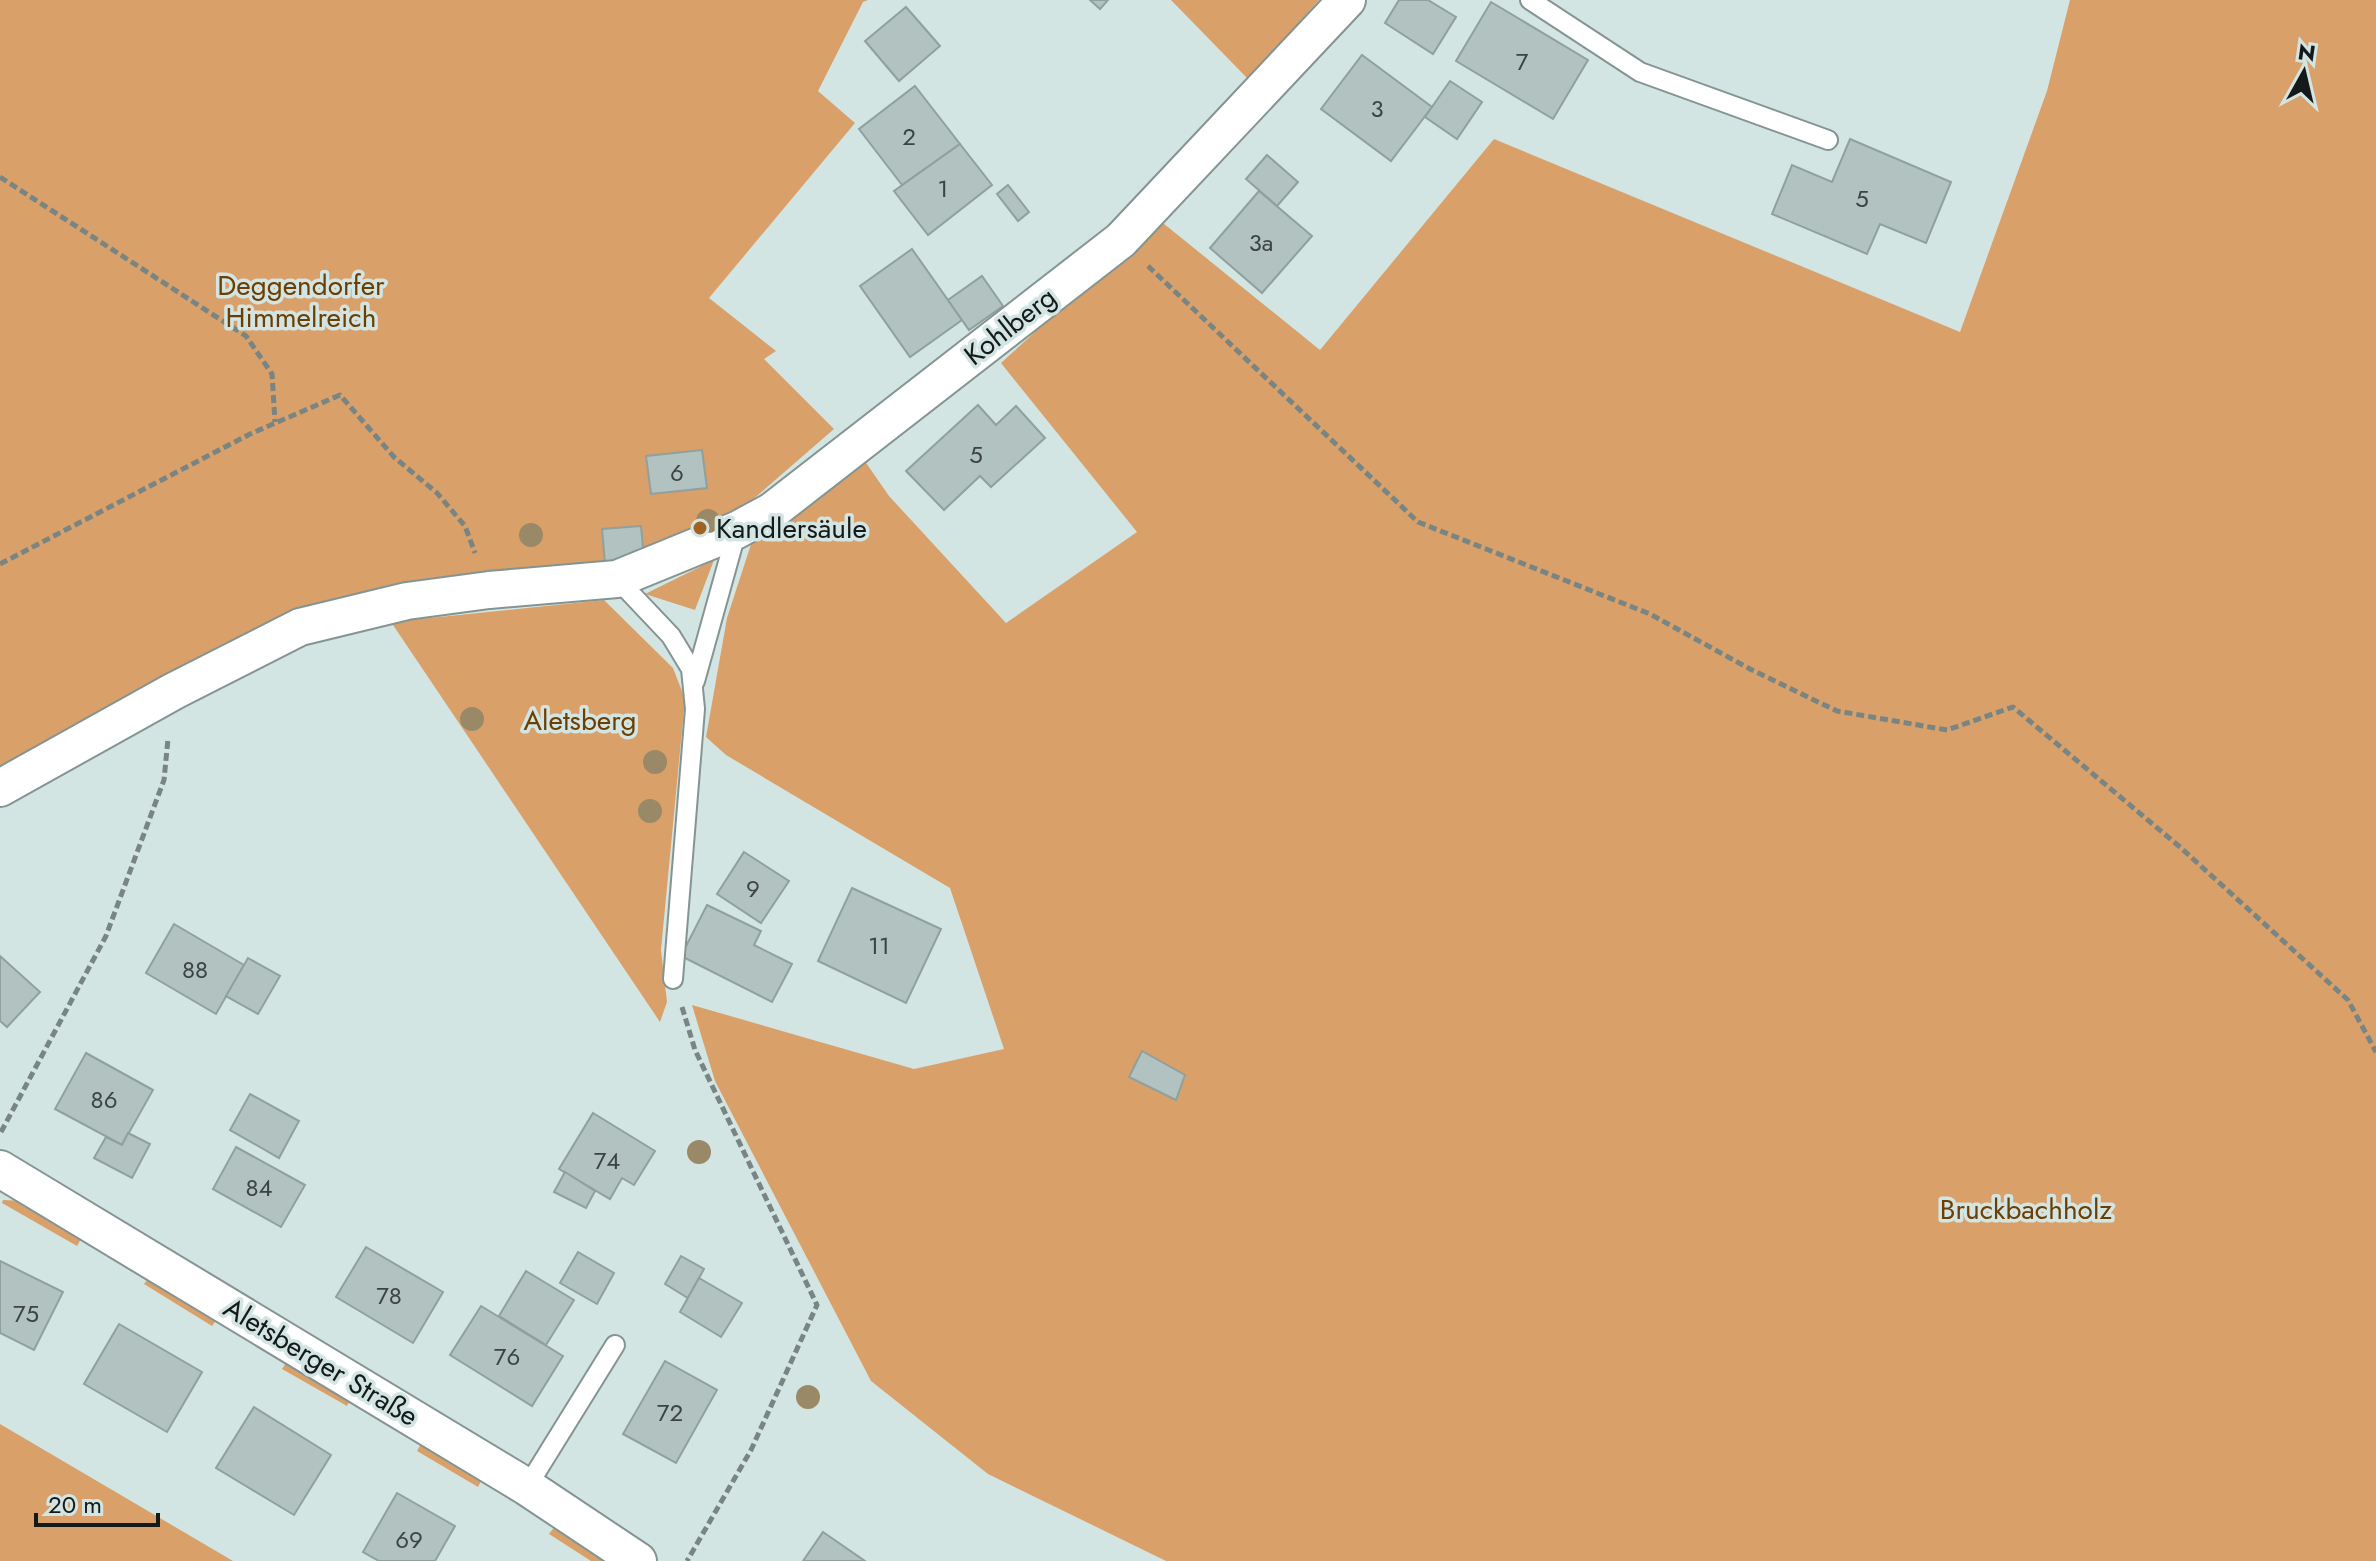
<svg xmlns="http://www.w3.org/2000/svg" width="2376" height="1561" font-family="Jost,sans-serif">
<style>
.green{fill:#d9a06a}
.building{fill:#b1c2c0;stroke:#8fa09d;stroke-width:2}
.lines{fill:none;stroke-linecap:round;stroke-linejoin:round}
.lane-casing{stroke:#849492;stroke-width:22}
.street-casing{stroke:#849492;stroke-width:40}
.path{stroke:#798583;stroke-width:5;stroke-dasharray:8 4;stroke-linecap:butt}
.lane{stroke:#fff;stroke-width:18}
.street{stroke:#fff;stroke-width:36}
.tree{fill:#9a8967}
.poi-dot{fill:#9d6322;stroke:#d3e5e2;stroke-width:3}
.labels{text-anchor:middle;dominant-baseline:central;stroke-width:7;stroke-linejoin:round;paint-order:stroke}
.number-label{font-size:24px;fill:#3b4443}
.park-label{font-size:28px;fill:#6c3e02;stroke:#d3e5e2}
.street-label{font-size:28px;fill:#141a19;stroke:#d3e5e2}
.poi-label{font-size:28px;fill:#141a19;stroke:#d3e5e2;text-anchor:start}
</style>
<rect width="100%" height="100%" fill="#d3e5e2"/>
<g class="green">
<polygon points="0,0 868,0 863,2 818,91 855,123 709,298 776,351 764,359 834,429 736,514 638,567 416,592 0,768"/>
<polygon points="1171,0 1319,0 1249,80"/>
<polygon points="2070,0 2376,0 2376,1561 1166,1561 988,1474 871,1381 715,1081 692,1005 914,1069 1004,1049 950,888 726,755 706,737 727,618 755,532 862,457 889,496 1006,623 1137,532 1001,363 1158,219 1320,350 1494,139 1960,332 2047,91"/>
<polygon points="714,560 695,610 645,594"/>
<polygon points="604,600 673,668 685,699 661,950 667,1002 660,1022 391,622"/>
<polygon points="3,1200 25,1201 82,1237 77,1246 2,1203"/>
<polygon points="151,1275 220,1315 212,1326 144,1284"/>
<polygon points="288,1360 352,1396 347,1406 282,1369"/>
<polygon points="0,1424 233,1561 0,1561"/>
<polygon points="423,1440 483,1477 478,1487 417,1451"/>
<polygon points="556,1525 612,1561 591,1561 549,1534"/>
</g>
<g class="building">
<polygon points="1090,0 1108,0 1100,9"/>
<polygon points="1399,0 1428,0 1456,17 1433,54 1385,23"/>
<polygon points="1491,2 1588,60 1553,119 1456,61"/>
<polygon points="906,7 940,46 899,81 865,41"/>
<polygon points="1362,55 1432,107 1391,161 1321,109"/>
<polygon points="1450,81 1482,102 1457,139 1425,117"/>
<polygon points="915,86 960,144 902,185 859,129"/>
<polygon points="1850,139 1951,182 1926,243 1880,224 1867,254 1772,214 1792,165 1832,182"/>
<polygon points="960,144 992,185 928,235 894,191"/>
<polygon points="1267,155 1298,182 1277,206 1246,179"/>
<polygon points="1008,185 1029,212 1018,221 997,194"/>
<polygon points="1259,191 1312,236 1262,293 1210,248"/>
<polygon points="912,249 962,320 910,357 860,286"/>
<polygon points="982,276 1003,306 969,330 948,300"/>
<polygon points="978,405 996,425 1016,406 1045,438 991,487 980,476 944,510 906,471"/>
<polygon points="702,450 707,488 651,494 646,456"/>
<polygon points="641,526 644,559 605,563 602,529"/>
<polygon points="744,852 789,881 761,923 717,894"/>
<polygon points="852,888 941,929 906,1003 818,961"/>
<polygon points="707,905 761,931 754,945 792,964 772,1002 681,956"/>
<polygon points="174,924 244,965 216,1014 146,973"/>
<polygon points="0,956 40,992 7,1027 0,1021"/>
<polygon points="248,958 280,976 258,1014 226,996"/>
<polygon points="1142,1051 1185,1075 1176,1100 1129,1077"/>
<polygon points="86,1053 153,1090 122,1145 55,1109"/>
<polygon points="250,1094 299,1121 279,1158 230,1130"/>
<polygon points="593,1113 655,1151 634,1185 622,1178 610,1199 559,1169"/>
<polygon points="128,1133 150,1144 132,1178 94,1158 106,1137 122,1145"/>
<polygon points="236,1147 305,1185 281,1227 213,1189"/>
<polygon points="565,1172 595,1191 586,1208 554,1192"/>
<polygon points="366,1247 443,1292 413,1343 336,1297"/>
<polygon points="578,1252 614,1273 597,1304 560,1283"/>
<polygon points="681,1256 704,1269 688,1298 665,1284"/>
<polygon points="0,1261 63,1292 34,1350 0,1333"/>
<polygon points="526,1271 574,1300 546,1345 499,1316"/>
<polygon points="699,1278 742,1303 721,1337 680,1312"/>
<polygon points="481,1306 563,1356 532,1406 450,1355"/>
<polygon points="119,1324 202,1372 167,1432 84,1384"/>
<polygon points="665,1361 717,1390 676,1463 623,1434"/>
<polygon points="254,1407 331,1455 294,1515 216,1468"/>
<polygon points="397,1493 455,1526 435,1561 379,1561 363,1552"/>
<polygon points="823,1532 865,1561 803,1561"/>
</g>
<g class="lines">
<g class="lane-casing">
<g id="lane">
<polyline points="1530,0 1640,72 1828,140"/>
<polyline points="617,579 671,636 691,669 695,709 673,979"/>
<polyline points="695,681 737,530"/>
<polyline points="527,1487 615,1345"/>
</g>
</g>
<g class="street-casing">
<g id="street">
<polyline points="0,788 174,691 300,627 407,601 489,590 617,579 737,530 772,511 1121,240 1347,0"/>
<polyline points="0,1169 527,1487 638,1561"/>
</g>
</g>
<g class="path">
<polyline points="0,177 246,336 272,374 275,422"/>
<polyline points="1148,266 1418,522 1650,614 1750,669 1837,711 1947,730 2013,707 2180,847 2348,1000 2376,1052"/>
<polyline points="0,564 250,434 340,395 394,457 437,493 465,526 475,553"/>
<polyline points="682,1007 695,1050 817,1305 751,1450 687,1561"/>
<polyline points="1,1132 106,936 164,780 168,739"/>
</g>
<use href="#lane" class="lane"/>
<use href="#street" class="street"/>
</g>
<g class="tree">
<circle cx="708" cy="521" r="12"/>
<circle cx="531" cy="535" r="12"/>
<circle cx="472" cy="719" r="12"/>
<circle cx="655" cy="762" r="12"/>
<circle cx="650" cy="811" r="12"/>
<circle cx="699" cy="1152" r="12"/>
<circle cx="808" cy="1397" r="12"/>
</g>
<circle class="poi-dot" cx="700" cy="528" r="8"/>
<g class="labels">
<g class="number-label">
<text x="1522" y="61">7</text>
<text x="1377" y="108">3</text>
<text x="909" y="136">2</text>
<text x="943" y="188">1</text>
<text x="1862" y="198">5</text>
<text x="1261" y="242">3a</text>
<text x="976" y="454">5</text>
<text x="677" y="472">6</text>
<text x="753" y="888">9</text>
<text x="879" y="945">11</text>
<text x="195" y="969">88</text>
<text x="104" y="1099">86</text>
<text x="607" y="1160">74</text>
<text x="259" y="1187">84</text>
<text x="389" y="1295">78</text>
<text x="26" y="1313">75</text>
<text x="507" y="1356">76</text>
<text x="670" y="1412">72</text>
<text x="409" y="1539">69</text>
</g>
<g class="park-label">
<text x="301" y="285">Deggendorfer<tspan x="301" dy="32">Himmelreich</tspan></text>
<text x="580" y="720">Aletsberg</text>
<text x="2026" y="1209">Bruckbachholz</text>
</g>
<g class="street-label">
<text transform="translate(1010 326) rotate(-38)">Kohlberg</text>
<text transform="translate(321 1362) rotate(31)">Aletsberger Straße</text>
</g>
<g class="poi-label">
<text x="716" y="528">Kandlersäule</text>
</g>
</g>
<g transform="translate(2304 72) rotate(8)" stroke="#d3e5e2" stroke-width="6" paint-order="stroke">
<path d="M0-6L14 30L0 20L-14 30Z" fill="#141a19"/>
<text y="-12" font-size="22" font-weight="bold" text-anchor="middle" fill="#141a19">N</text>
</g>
<path d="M36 1513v12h122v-12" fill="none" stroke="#141a19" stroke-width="4"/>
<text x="48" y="1513" font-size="24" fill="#141a19" stroke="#d3e5e2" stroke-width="6" paint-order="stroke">20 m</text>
</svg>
